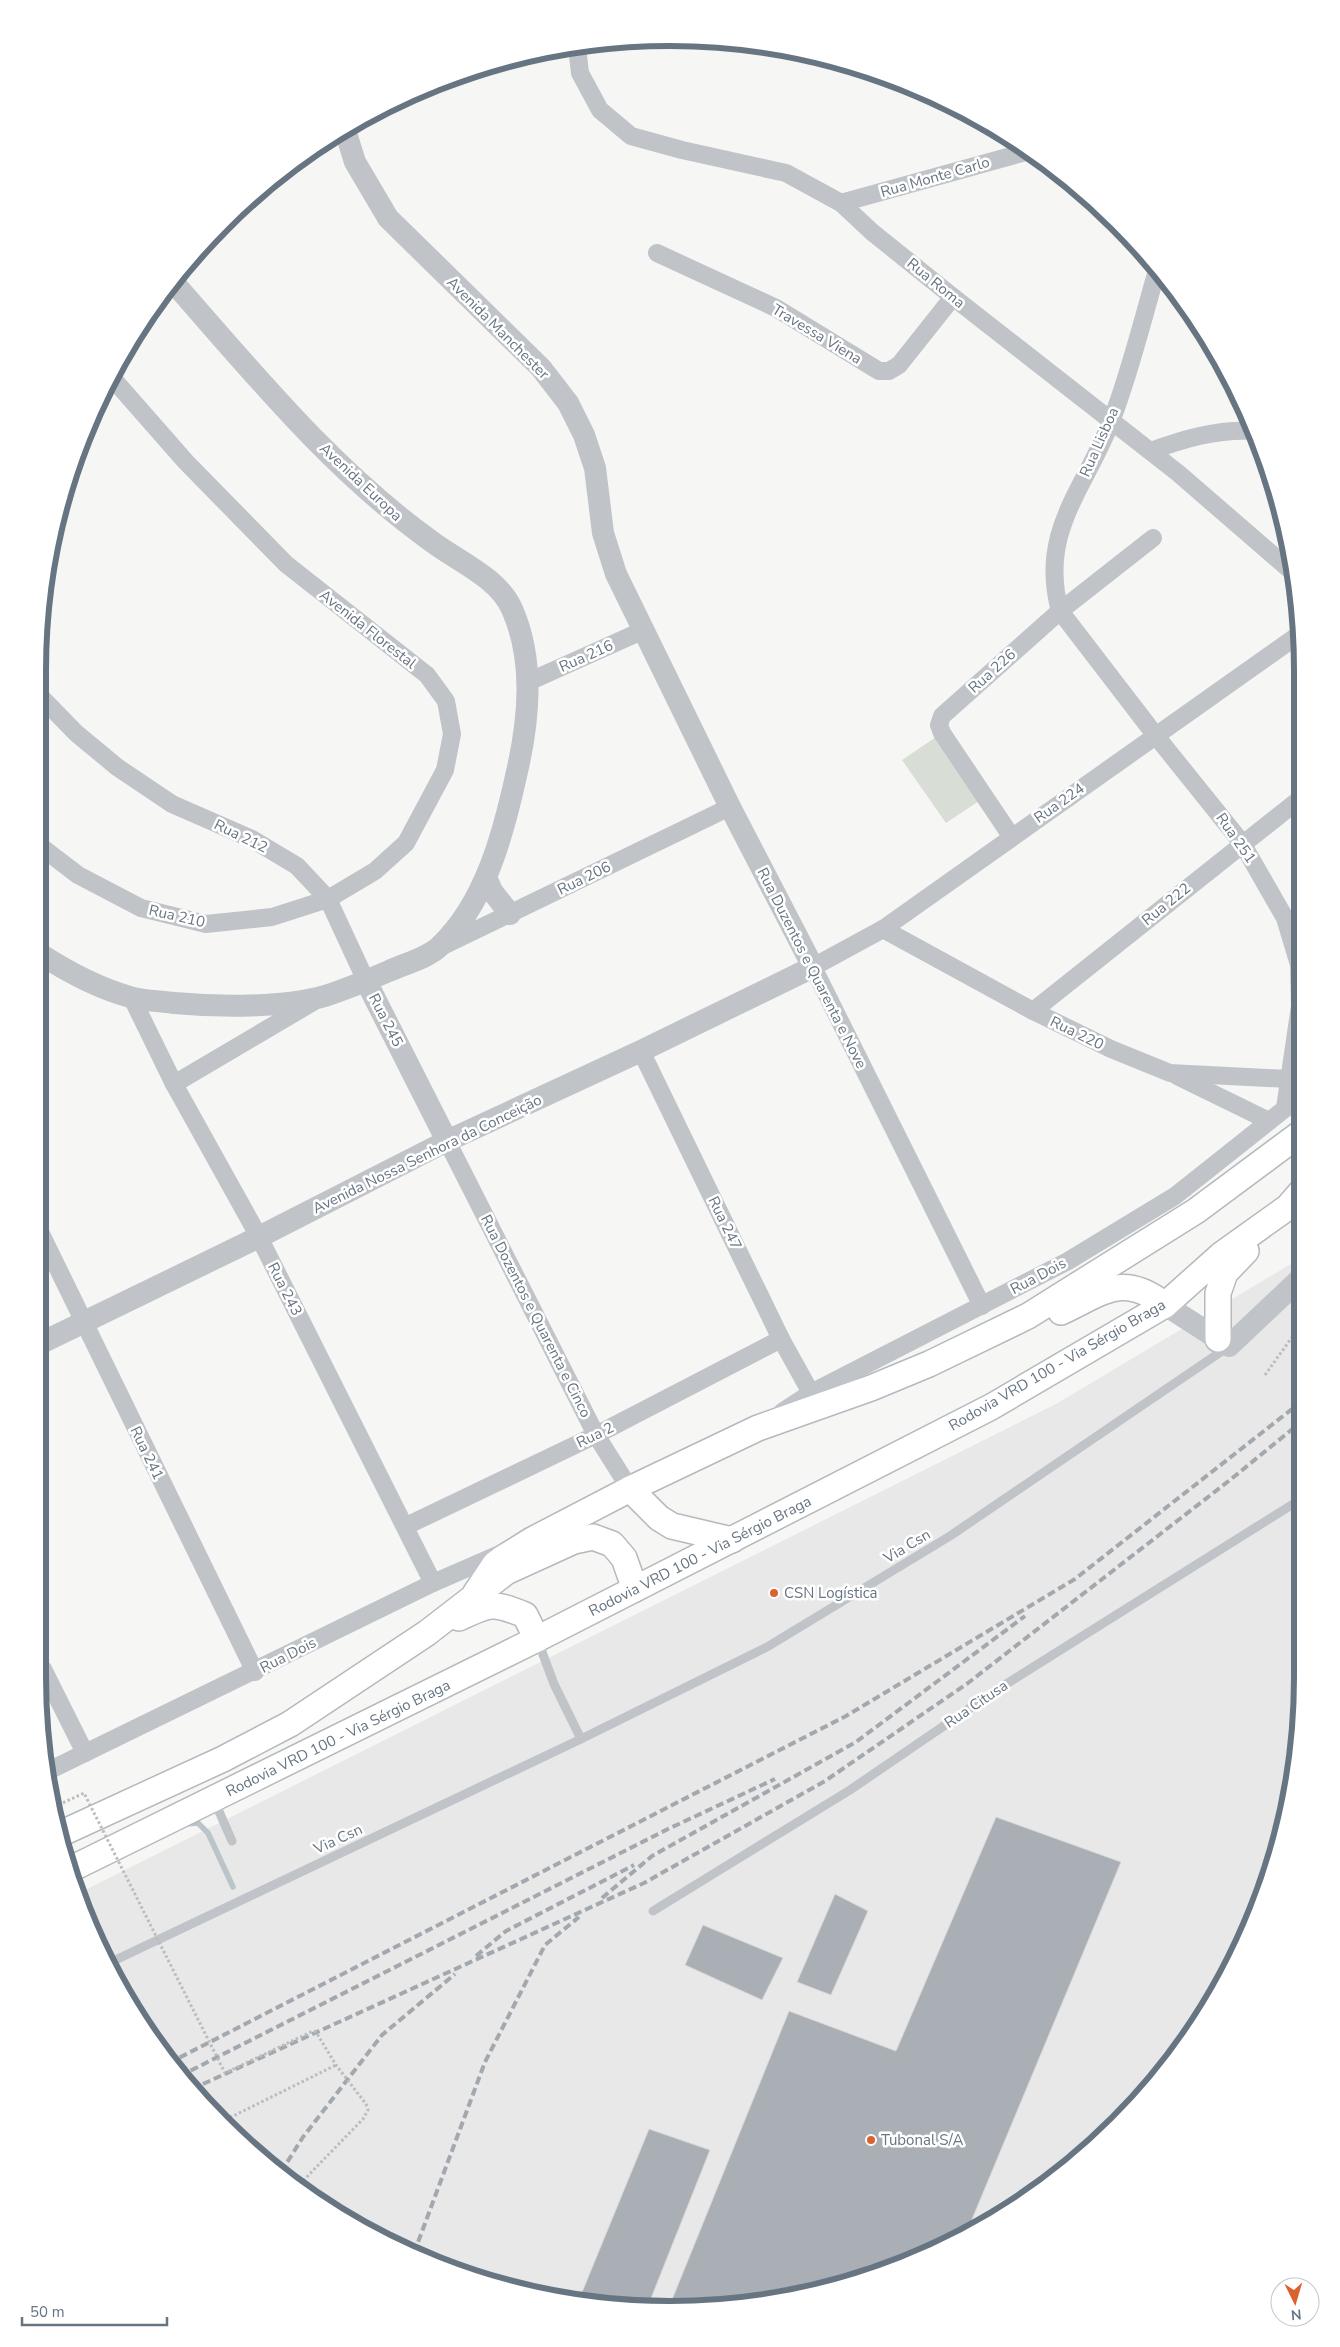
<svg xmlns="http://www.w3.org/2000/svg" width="1340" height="2347" font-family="'Nunito Sans',sans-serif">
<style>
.built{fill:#e7e8e7}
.green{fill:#d8ddd5}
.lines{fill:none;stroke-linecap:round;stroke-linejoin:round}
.stream{stroke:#bac4c9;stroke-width:5.5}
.building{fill:#a9afb5;stroke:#d8d8d6}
.secondary-casing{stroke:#b5b9bd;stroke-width:28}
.path{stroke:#babcbf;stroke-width:3;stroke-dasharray:2.5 2.5;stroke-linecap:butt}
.service{stroke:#c0c3c7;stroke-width:9}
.minor{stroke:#c0c3c7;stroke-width:18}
.tertiary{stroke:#c0c3c7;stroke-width:22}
.secondary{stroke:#fff;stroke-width:25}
.rail{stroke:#a3a8ae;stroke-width:4;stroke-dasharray:8 4;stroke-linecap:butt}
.path-bridge{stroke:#babcbf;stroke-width:3;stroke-dasharray:2.5 2.5;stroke-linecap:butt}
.poi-dot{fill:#db612f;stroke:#fff;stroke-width:2}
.labels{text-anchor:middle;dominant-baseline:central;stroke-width:5;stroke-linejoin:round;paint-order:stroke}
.street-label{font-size:15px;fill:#677583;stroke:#fff}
.poi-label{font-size:15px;fill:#677583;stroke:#fff;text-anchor:start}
.rim{fill:none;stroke:#677583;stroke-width:6}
</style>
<rect width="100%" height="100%" fill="#f6f7f4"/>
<polygon class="built" points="1301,1258 1301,1719 1269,1881 1196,2028 1145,2094 1055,2179 912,2261 794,2297 711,2308 588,2304 506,2288 391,2244 318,2203 223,2124 168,2062 103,1957 77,1894 1056,1404"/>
<polygon class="green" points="936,737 979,801 946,823 902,760"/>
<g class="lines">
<polyline class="stream" points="185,1824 198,1823 208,1833 233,1887"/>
</g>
<g class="building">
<polygon points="996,1817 1121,1862 968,2229 912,2261 794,2297 711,2308 669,2307 789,2011 896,2051"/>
<polygon points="835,1894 868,1911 831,1995 797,1982"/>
<polygon points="703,1925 783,1958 762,2000 685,1965"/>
<polygon points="649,2129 710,2150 648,2306 578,2302"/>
</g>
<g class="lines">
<g class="secondary-casing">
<g id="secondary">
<path d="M 1061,1312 C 1104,1292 1123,1272 1165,1305"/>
<polyline points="1218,1339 1218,1293 1225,1273 1246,1251"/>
<polyline points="630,1489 659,1518 672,1526 732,1540"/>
<polyline points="475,1594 495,1564 503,1558 532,1540 630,1489 758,1428 871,1388 929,1364 1028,1316 1196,1211 1301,1133"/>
<path d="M 459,1618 C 490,1603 493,1602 525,1615 L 537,1639"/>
<polyline points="60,1834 223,1759 290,1724 427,1633 506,1572 574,1541 593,1537 612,1544 624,1558 635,1589"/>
<polyline points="69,1870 537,1639 991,1407 1165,1305 1221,1255 1288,1207 1301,1192"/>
</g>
</g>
<g class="path">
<polyline points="1265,1375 1295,1333 1298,1326 1296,1311"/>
<polyline points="221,2122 336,2065"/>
</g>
<g class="service">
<polyline points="538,1641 554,1684 581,1739"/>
<polyline points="214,1800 232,1841"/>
<polyline points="653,1911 850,1790 995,1691 1301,1499"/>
<polyline points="107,1964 581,1739 767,1647 950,1536 1228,1347"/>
</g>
<g class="minor">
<polyline points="577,47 580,73 600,110 631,136 682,150 786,173 841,203 872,232 953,297 1178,473 1290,570"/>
<polyline points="841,203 1029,151"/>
<polyline points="657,253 776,308 879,371 889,371 899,365 953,297"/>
<path d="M 1156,274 C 1142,322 1130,372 1112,419 C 1086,488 1038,531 1060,611 L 1156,736 L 1242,843 L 1285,918 L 1299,965 L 1300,1006 L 1285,1108"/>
<path d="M 1151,451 C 1183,439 1217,429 1253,431"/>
<polyline points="528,682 644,630"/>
<polyline points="39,695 76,733 117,767 172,804 252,839 297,866 328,899 366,981"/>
<polyline points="1011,836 942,733 939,725 942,716 1060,611 1153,538"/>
<polyline points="40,846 78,875 141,908 206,924 272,917 328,899 375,871 406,843 445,770 452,734 446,701 427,675 286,564 186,462 114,380"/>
<polyline points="883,929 1033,1011 1111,1049 1170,1073 1289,1079"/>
<polyline points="445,945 730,807"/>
<polyline points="132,998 174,1084 259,1237 433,1583"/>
<polyline points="1033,1011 1301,798"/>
<polyline points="641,1051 781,1339 811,1393"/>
<polyline points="1177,1076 1269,1121"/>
<polyline points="174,1084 313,1002"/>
<polyline points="447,1141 596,1435 630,1489"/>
<polyline points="41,1234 255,1672"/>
<polyline points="982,1306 813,967 883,929 1301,633"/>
<polyline points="782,1412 811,1393 1068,1261 1175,1196 1301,1096"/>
<polyline points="406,1526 596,1435 781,1339"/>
<polyline points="43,1669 85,1753"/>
<polyline points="46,1772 433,1583 502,1553"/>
</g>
<g class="tertiary">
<polyline points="486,877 492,891 510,914"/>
<path d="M 40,954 C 68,972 98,988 130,997 C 144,1001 160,1001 174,1003 C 218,1007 283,1008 325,996 C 347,989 368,980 389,971 C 404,964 428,958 440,946 C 485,903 503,835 516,776 C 529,721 535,661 512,609 C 498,577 457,561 431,541 C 332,470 254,374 174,283"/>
<polyline points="366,981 447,1141"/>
<polyline points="1165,1305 1229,1346 1301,1278"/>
<polyline points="41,1343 259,1237 447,1141 641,1051 813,967 730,807 616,574 603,533 595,468 584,435 568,403 541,368 388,218 355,162 345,130"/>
</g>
<use href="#secondary" class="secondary"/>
<g class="rail">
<polyline points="602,1898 652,1856 856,1742 1025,1616"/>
<polyline points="476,1956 506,1931 634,1865"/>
<polyline points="169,2063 846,1716 1075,1579 1301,1402"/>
<polyline points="180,2076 668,1829 775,1779"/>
<polyline points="192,2089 644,1883 825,1781 968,1683 1230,1480 1301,1422"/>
<polyline points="281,2172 303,2137 382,2035 455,1974"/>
<polyline points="414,2253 485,2062 545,1945 579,1917"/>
</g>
<polyline class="path-bridge" points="54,1807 84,1793 225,2073 313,2031 316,2032 336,2065 366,2104 368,2110 363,2119 298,2186"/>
</g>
<g class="poi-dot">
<circle cx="774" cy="1593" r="5"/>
<circle cx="871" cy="2140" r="5"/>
</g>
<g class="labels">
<g class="street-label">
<text transform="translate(935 177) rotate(-16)">Rua Monte Carlo</text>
<text transform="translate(936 283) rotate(39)">Rua Roma</text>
<text transform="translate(498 328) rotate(45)">Avenida Manchester</text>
<text transform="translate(817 334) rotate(31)">Travessa Viena</text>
<text transform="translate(1099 442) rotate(-66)">Rua Lisboa</text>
<text transform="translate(361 482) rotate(43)">Avenida Europa</text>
<text transform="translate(368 629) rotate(38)">Avenida Florestal</text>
<text transform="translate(586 656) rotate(-24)">Rua 216</text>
<text transform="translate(992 671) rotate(-42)">Rua 226</text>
<text transform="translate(1059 803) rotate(-35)">Rua 224</text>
<text transform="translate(241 836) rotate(26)">Rua 212</text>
<text transform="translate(1236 838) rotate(55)">Rua 251</text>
<text transform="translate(584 878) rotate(-26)">Rua 206</text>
<text transform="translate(1166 904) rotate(-39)">Rua 222</text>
<text transform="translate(177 916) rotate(13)">Rua 210</text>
<text transform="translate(812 968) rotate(63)">Rua Duzentos e Quarenta e Nove</text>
<text transform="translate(386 1020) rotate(63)">Rua 245</text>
<text transform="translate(1077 1033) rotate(26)">Rua 220</text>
<text transform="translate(427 1154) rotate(-26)">Avenida Nossa Senhora da Conceição</text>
<text transform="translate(725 1223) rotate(64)">Rua 247</text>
<text transform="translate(1038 1276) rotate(-28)">Rua Dois</text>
<text transform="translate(285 1289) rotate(63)">Rua 243</text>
<text transform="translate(536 1316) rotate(63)">Rua Dozentos e Quarenta e Cinco</text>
<text transform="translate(1057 1365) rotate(-30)">Rodovia VRD 100 - Via Sérgio Braga</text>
<text transform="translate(595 1435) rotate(-26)">Rua 2</text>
<text transform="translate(147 1453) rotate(64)">Rua 241</text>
<text transform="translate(907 1546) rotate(-31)">Via Csn</text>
<text transform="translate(700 1556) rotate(-27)">Rodovia VRD 100 - Via Sérgio Braga</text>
<text transform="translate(288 1655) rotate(-27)">Rua Dois</text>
<text transform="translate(976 1704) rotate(-34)">Rua Citusa</text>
<text transform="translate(338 1738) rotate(-26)">Rodovia VRD 100 - Via Sérgio Braga</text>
<text transform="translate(338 1839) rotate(-25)">Via Csn</text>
</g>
<g class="poi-label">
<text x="784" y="1593">CSN Logística</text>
<text x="881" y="2140">Tubonal S/A</text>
</g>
</g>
<path d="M0 0H1340V2347H0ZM670 46H670A624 624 0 0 1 1294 670V1677A624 624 0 0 1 670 2301H670A624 624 0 0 1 46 1677V670A624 624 0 0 1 670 46Z" fill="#fff" fill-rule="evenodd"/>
<path class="rim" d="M670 46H670A624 624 0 0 1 1294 670V1677A624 624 0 0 1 670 2301H670A624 624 0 0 1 46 1677V670A624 624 0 0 1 670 46Z"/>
<g transform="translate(1295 2302) rotate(175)"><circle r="24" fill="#ffffff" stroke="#c2c8cd"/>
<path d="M0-4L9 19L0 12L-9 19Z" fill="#db612f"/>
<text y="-8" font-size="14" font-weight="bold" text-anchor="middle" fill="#677583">N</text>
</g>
<path d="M22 2317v8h145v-8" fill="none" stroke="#677583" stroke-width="2.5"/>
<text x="30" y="2317" font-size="15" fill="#677583" stroke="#ffffff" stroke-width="4" paint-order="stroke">50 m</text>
</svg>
